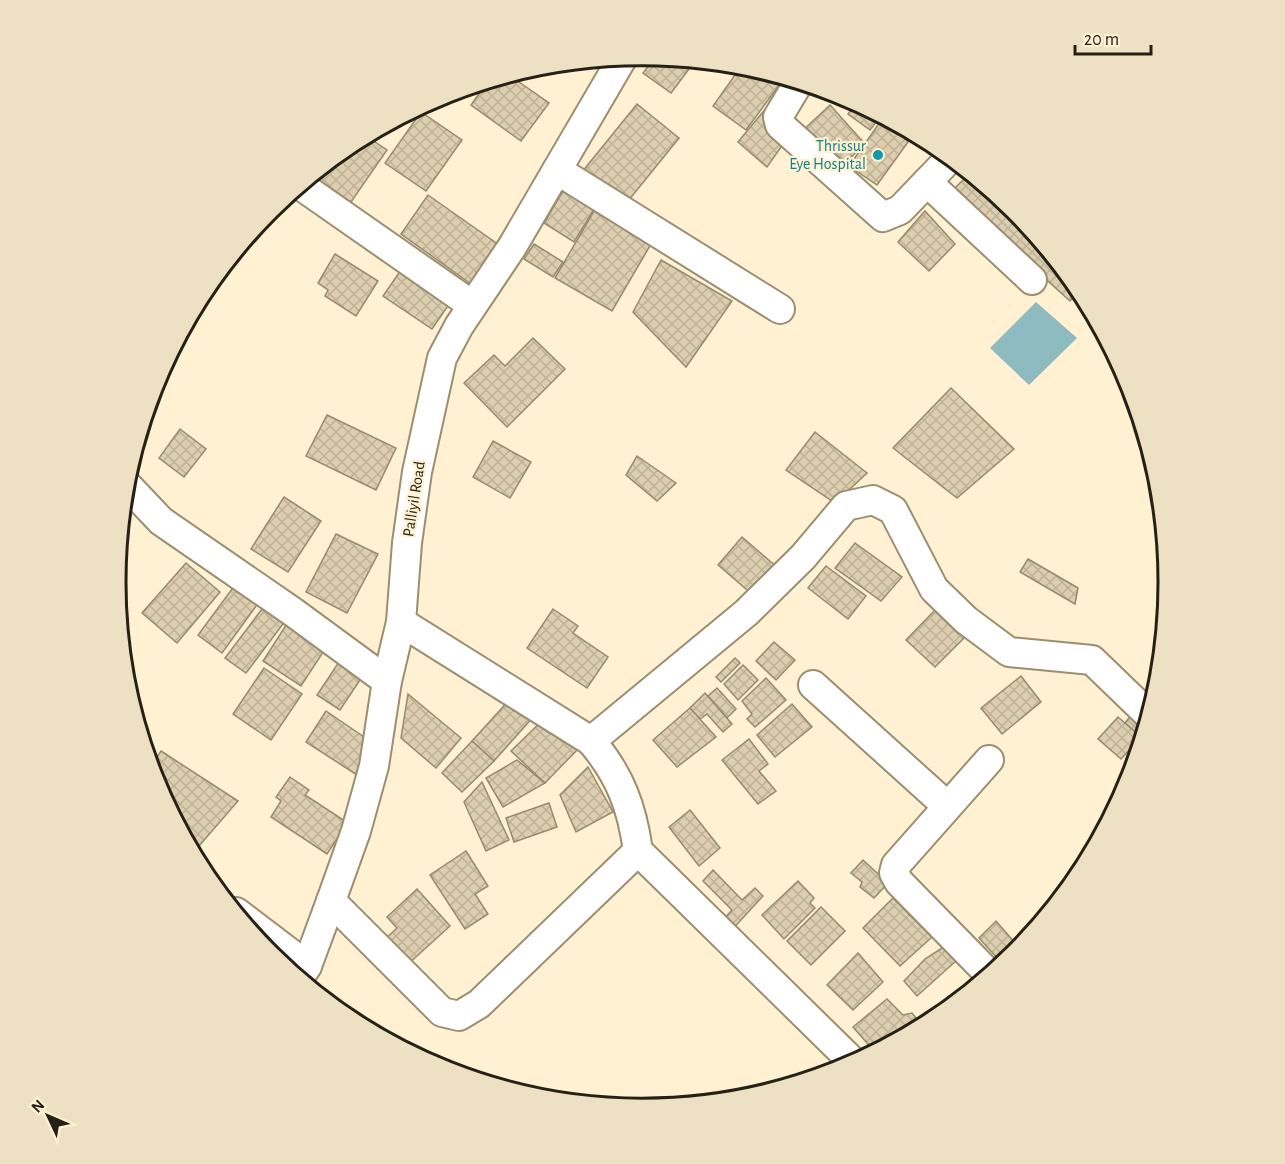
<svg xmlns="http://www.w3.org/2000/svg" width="1285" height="1164" font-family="'Alegreya Sans',sans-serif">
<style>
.water{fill:#8ebbc0}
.building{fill:url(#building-cross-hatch);stroke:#978a6d;stroke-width:1.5}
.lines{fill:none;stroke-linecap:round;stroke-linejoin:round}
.street-casing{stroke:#9b8e71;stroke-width:32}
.street{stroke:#fff;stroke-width:28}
.culture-dot{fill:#0f9aa8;stroke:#fff1d1;stroke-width:2}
.labels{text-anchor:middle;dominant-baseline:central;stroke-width:4.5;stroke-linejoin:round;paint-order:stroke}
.culture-label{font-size:16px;fill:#0d838f;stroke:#fff1d1;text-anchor:end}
.street-label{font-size:16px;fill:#262116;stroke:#fff1d1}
.rim{fill:none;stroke:#262116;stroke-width:3}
</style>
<defs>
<pattern id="building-cross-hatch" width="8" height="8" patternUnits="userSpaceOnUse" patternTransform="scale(1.5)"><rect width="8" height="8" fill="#dcceaf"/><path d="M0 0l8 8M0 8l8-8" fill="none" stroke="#bdb196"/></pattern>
</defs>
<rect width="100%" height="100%" fill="#fff1d1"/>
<polygon class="water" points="1036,302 1077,338 1029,385 990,348"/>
<g class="building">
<polygon points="655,57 695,61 671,93 643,73"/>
<polygon points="742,65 760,70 780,84 746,130 713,106"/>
<polygon points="509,75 549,103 521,141 471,105 488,81"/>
<polygon points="777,95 786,140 767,167 738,142"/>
<polygon points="857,102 881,116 870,130 848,114"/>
<polygon points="637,104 679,138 620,211 578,177"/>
<polygon points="830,105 865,144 834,173 799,134"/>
<polygon points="421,112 462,140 426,191 385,163"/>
<polygon points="883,118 908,142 877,185 849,166"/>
<polygon points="366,136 387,150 351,202 316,178 324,165 350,144"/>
<polygon points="970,173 1015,210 1080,290 1070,301 950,193"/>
<polygon points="567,184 598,203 574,242 544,223"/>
<polygon points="428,195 499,245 471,284 401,234"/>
<polygon points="594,211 651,244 612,311 555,278"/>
<polygon points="925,211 955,244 929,271 898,242"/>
<polygon points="534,244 563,262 553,277 524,259"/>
<polygon points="335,254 378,281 356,316 325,296 328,290 318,283"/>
<polygon points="661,260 732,301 686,367 633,312"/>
<polygon points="401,270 450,303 432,329 383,296"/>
<polygon points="533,338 565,369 507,427 464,383 494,355 505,366"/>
<polygon points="951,388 1014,449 957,498 893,448"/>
<polygon points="327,415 396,448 376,490 306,456"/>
<polygon points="180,429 206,449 184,477 159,458"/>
<polygon points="815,432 867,473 835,503 786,470"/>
<polygon points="493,441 531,462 510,498 473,477"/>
<polygon points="637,456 676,483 657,501 626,475"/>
<polygon points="284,497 321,521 288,572 251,549"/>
<polygon points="336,534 378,554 347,613 306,592"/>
<polygon points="742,537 778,568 754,596 718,565"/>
<polygon points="855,543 902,577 881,601 835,568"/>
<polygon points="1028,559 1078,588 1075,604 1020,572"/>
<polygon points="186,563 220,592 177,643 142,613"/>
<polygon points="826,566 866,596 848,619 808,588"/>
<polygon points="235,585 259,602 222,653 198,635"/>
<polygon points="265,605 286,620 246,673 225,658"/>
<polygon points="937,608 967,635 935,667 906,640"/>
<polygon points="553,609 578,626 573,633 608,657 587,688 527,648"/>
<polygon points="290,619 329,643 301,686 263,661"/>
<polygon points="774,642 795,660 776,680 756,661"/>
<polygon points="735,658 740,663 721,682 716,677"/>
<polygon points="341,659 364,674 340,710 317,695"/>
<polygon points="743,665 758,680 738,700 724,684"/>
<polygon points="264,668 302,694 271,740 233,714"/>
<polygon points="1021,676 1041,702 1002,734 981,708"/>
<polygon points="766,678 786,700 755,727 747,719 752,714 742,701"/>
<polygon points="717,688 736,709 727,718 708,696"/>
<polygon points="705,693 732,724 723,732 707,714 700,719 690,708"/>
<polygon points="408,694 461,738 436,768 401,738"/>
<polygon points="512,697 534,716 494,761 472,741"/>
<polygon points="792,704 812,727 775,757 757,735"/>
<polygon points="690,708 716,737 677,767 653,740"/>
<polygon points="1136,709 1148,720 1141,737 1125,723"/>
<polygon points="326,711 367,739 357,775 306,742"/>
<polygon points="1118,717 1141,737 1121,759 1098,739"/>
<polygon points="545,718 578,749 545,783 511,751"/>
<polygon points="749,739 768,764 759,771 776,791 758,804 722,760"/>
<polygon points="472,741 494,761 462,792 442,773"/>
<polygon points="161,751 238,801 193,853 156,783 151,766"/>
<polygon points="517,760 545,783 503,807 486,778"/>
<polygon points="588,767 613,812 576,832 560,795"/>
<polygon points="290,777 309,790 305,795 348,823 327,854 271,817 281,801 276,797"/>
<polygon points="482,782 509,840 486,851 464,802"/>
<polygon points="549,803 557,827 514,842 506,818"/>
<polygon points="690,810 720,848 699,866 669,827"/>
<polygon points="466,851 488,886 475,894 488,914 465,929 430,875"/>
<polygon points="863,860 888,883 874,898 860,887 862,882 851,873"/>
<polygon points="713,870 742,900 755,888 763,896 729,933 719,924 732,910 703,881"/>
<polygon points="798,881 814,898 810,903 815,908 784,939 762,915"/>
<polygon points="417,889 450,926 406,966 383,941 397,928 387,917"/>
<polygon points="893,898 932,937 900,966 863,928"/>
<polygon points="821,907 845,931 811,965 787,941"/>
<polygon points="996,921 1016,944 999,960 979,938"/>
<polygon points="945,946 956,961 917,996 904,981 925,959"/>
<polygon points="858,953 883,982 853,1010 827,985"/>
<polygon points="887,999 903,1015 912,1013 923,1026 875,1052 853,1027"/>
</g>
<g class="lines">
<g class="street-casing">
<g id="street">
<polyline points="799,82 778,117 780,125 883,217 900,210 951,157"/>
<polyline points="557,170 780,309"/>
<polyline points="927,182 1032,280"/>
<polyline points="300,185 472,305"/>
<polyline points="126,484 161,521 293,612 387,681"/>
<polyline points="401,622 591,741 746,613 803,557 846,506 873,500 893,510 934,589 966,620 1009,652 1092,660 1150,716"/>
<polyline points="813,685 946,805"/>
<path d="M 591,741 C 620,775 632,807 638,851 L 854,1063"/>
<polyline points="989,760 896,865 894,873 899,882 990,975"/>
<polyline points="331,901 442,1012 459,1016 479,1004 638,851"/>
<polyline points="236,912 307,966"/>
<polyline points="299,978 307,966 331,901 356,831 374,766 387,681 401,622 407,543 417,472 442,358 459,326 512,247 623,57"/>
</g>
</g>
<use href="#street" class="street"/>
</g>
<circle class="culture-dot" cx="878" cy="155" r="6"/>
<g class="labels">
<g class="culture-label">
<text x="866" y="146">Thrissur<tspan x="866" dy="18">Eye Hospital</tspan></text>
</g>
<g class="street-label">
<text transform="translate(414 499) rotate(-81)">Palliyil Road</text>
</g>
</g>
<path d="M0 0H1285V1164H0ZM126 582a516 516 0 1 1 1032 0a516 516 0 1 1-1032 0Z" fill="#eee0c2" fill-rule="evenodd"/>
<path class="rim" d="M126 582a516 516 0 1 1 1032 0a516 516 0 1 1-1032 0Z"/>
<g transform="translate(48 1116) rotate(314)" stroke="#fff1d1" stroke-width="4.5" paint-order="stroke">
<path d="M0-4.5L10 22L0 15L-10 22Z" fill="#262116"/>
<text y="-9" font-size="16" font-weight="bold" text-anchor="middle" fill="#262116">N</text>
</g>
<path d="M1075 45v9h76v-9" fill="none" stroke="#262116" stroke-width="3"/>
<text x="1084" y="45" font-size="18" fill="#262116" stroke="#fff1d1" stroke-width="4.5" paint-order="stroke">20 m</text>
</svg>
